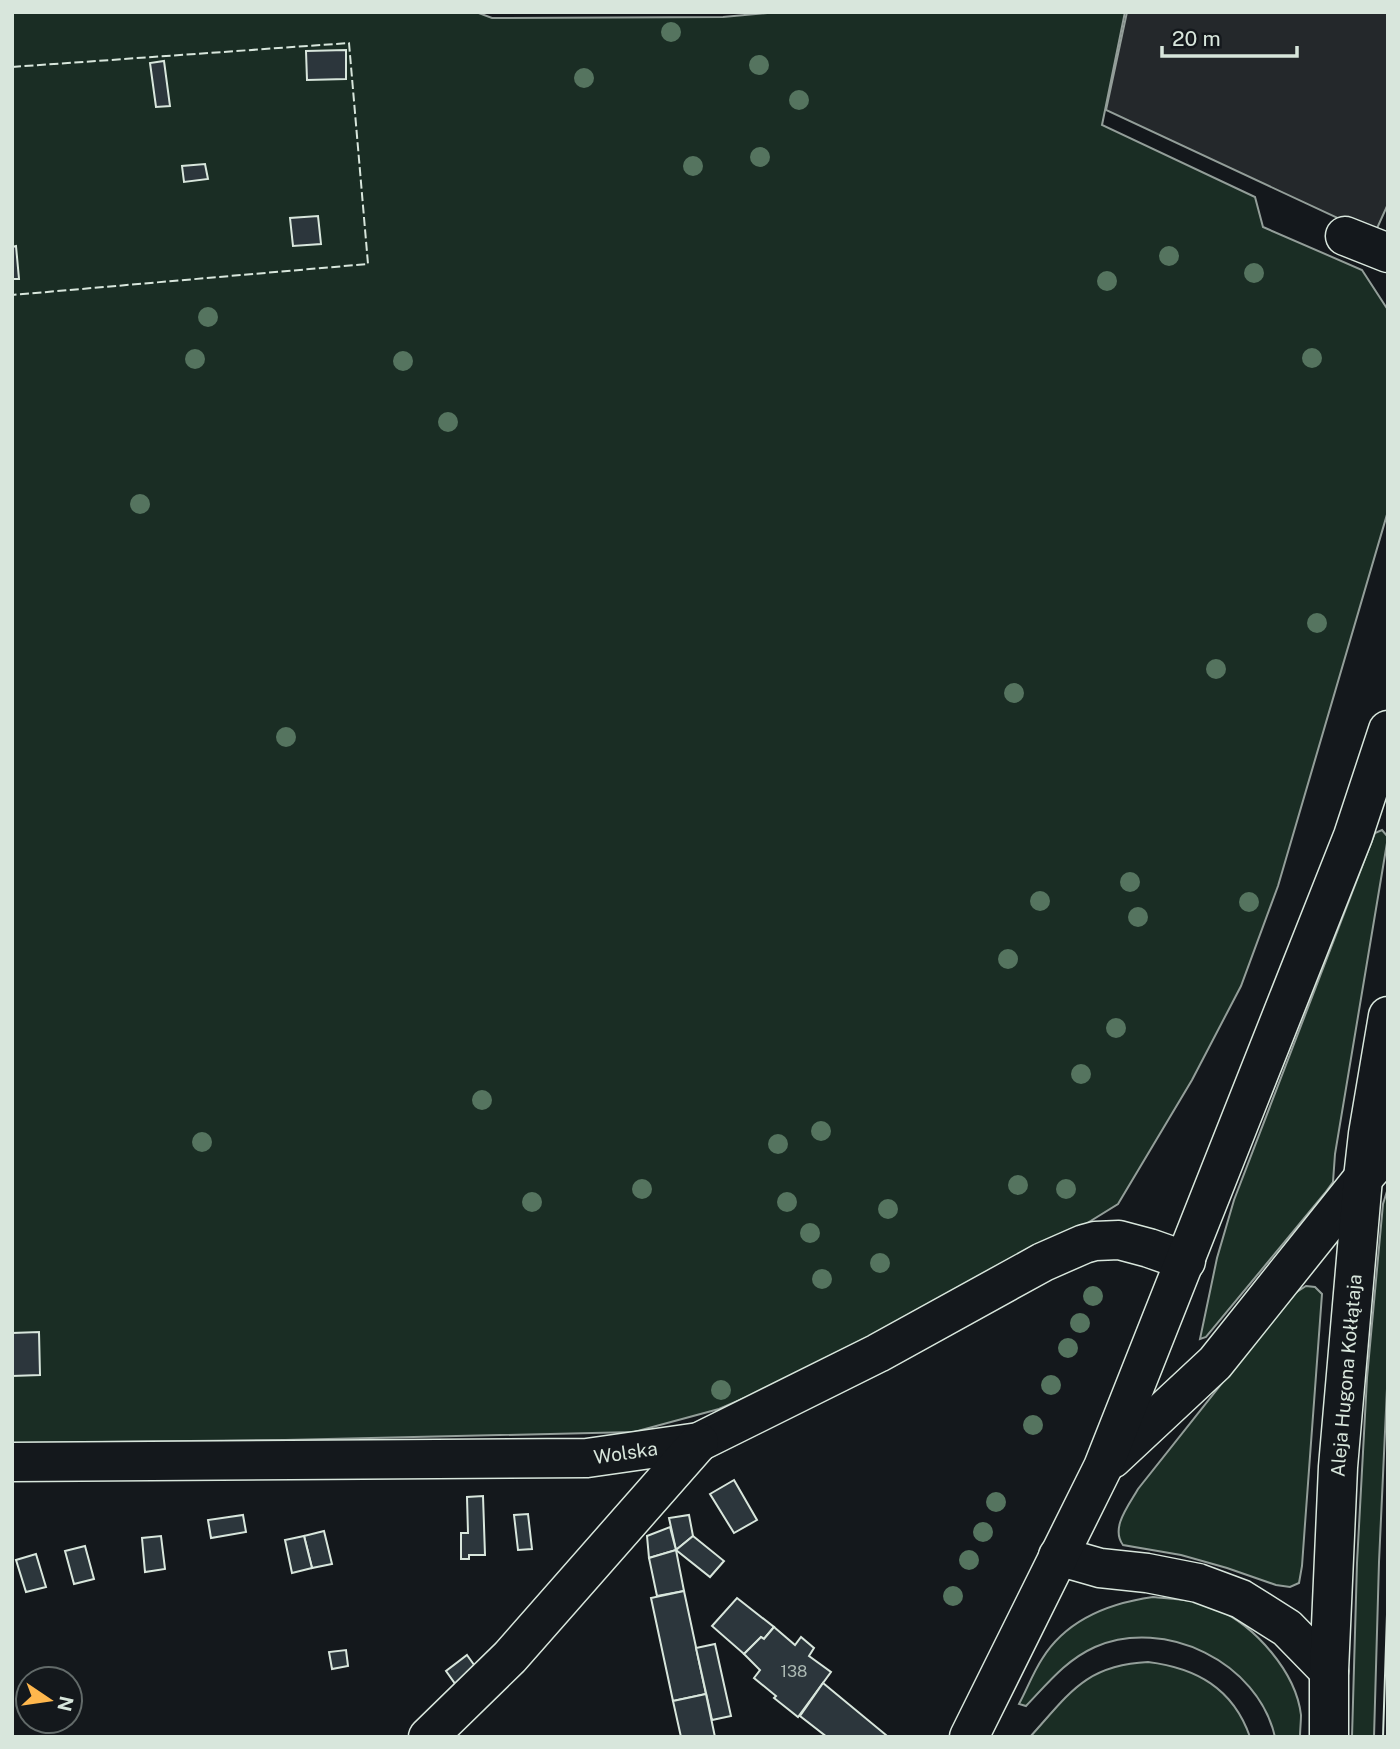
<svg xmlns="http://www.w3.org/2000/svg" width="1400" height="1749" font-family="'Public Sans',sans-serif">
<style>
.green{fill:#1a2d24;stroke:#939e99;stroke-width:2}
.parking{fill:#24282b;stroke:#939e99;stroke-width:2}
.building{fill:#2c363c;stroke:#d8e6dc;stroke-width:2}
.lines{fill:none;stroke-linecap:round;stroke-linejoin:round}
.minor-casing{stroke:#d8e6dc;stroke-width:41}
.major-casing{stroke:#d8e6dc;stroke-width:41}
.minor{stroke:#14181c;stroke-width:38}
.major{stroke:#14181c;stroke-width:38}
.tram{stroke:#d8e6dc;stroke-width:2}
.fence{stroke:#d8e6dc;stroke-width:2;stroke-dasharray:9 3.5;stroke-linecap:butt}
.tree{fill:#55745f}
.labels{text-anchor:middle;dominant-baseline:central;stroke-width:5;stroke-linejoin:round;paint-order:stroke}
.number-label{font-size:16px;fill:#adbab4}
.street-label{font-size:19px;fill:#d8e6dc;stroke:#14181c}
</style>
<rect width="100%" height="100%" fill="#14181c"/>
<g class="green">
<polygon points="12,12 476,12 492,18 723,17 778,12 1125,12 1102,125 1255,197 1263,227 1362,270 1388,310 1388,511 1278,886 1241,986 1192,1080 1118,1204 1055,1243 807,1371 719,1409 634,1432 285,1440 12,1443"/>
<polygon points="1382,830 1388,837 1335,1154 1333,1182 1325,1193 1206,1337 1200,1339 1217,1258 1234,1200 1375,833"/>
<polygon points="1388,1188 1388,1367 1379,1562 1374,1737 1352,1737 1357,1563 1367,1378 1383,1204"/>
<path d="M 1306,1286 L 1315,1287 L 1322,1294 L 1305,1524 L 1302,1566 L 1299,1583 L 1290,1587 L 1276,1585 L 1227,1568 L 1181,1555 L 1123,1545 C 1110,1528 1129,1505 1138,1489 L 1292,1295 Z"/>
<path d="M 1153,1597 C 1175,1599 1197,1599 1217,1609 C 1255,1626 1296,1672 1301,1715 C 1301,1722 1300,1730 1300,1737 L 1275,1737 C 1258,1662 1165,1617 1095,1647 C 1066,1660 1048,1683 1026,1706 L 1019,1704 C 1027,1689 1033,1673 1042,1659 C 1066,1620 1110,1603 1153,1597 Z"/>
<path d="M 1148,1662 C 1196,1668 1233,1688 1250,1737 L 1030,1737 C 1069,1694 1085,1665 1148,1662 Z"/>
</g>
<polygon class="parking" points="1127,12 1388,12 1388,204 1374,235 1106,110"/>
<g class="building">
<polygon points="346,50 346,79 307,80 306,51"/>
<polygon points="164,61 170,106 156,107 150,63"/>
<polygon points="205,164 208,179 184,182 182,166"/>
<polygon points="318,216 321,244 293,246 290,218"/>
<polygon points="16,246 19,279 12,279 12,247"/>
<polygon points="39,1332 40,1375 12,1376 12,1333"/>
<polygon points="734,1480 757,1520 734,1533 710,1494"/>
<polygon points="483,1496 485,1555 469,1555 469,1559 461,1559 461,1533 468,1533 467,1497"/>
<polygon points="528,1514 532,1549 518,1550 514,1515"/>
<polygon points="243,1515 246,1532 211,1538 208,1520"/>
<polygon points="689,1515 693,1536 676,1550 669,1518"/>
<polygon points="670,1527 676,1550 649,1558 647,1536"/>
<polygon points="324,1531 332,1564 312,1568 304,1536"/>
<polygon points="161,1536 165,1569 145,1572 142,1538"/>
<polygon points="304,1536 312,1568 292,1573 285,1540"/>
<polygon points="693,1536 724,1561 710,1577 676,1550"/>
<polygon points="85,1546 94,1579 74,1584 65,1551"/>
<polygon points="676,1550 684,1591 657,1596 649,1558"/>
<polygon points="36,1554 46,1587 26,1592 16,1560"/>
<polygon points="684,1591 706,1694 673,1701 651,1598"/>
<polygon points="737,1598 774,1627 764,1639 761,1637 744,1654 712,1626"/>
<polygon points="774,1627 795,1645 801,1637 814,1648 809,1656 831,1672 798,1717 774,1698 776,1696 754,1678 760,1670 744,1654 761,1637 764,1639"/>
<polygon points="715,1644 731,1716 712,1720 696,1648"/>
<polygon points="346,1650 348,1666 332,1669 329,1652"/>
<polygon points="467,1655 477,1669 456,1685 446,1671"/>
<polygon points="823,1683 886,1735 884,1737 827,1737 800,1716"/>
<polygon points="706,1694 715,1737 681,1737 673,1701"/>
</g>
<g class="lines">
<g class="minor-casing">
<g id="minor">
<polyline points="1345,236 1388,253"/>
<polyline points="1112,1459 1215,1363 1363,1178 1388,1150"/>
<path id="s1" d="M 12,1462 L 587,1458 L 699,1442 L 878,1353 L 1043,1262 L 1084,1244 L 1095,1241 L 1119,1240 L 1149,1248 L 1186,1261"/>
<polyline points="1058,1556 1100,1568 1147,1573 1198,1583 1241,1599 1287,1628 1329,1671"/>
<polyline points="428,1737 510,1657 699,1442"/>
<polyline points="969,1737 1103,1467 1353,836 1388,730"/>
</g>
</g>
<g class="major-casing">
<g id="major">
<path id="s2" d="M 1329,1737 L 1329,1671 L 1338,1467 L 1363,1178 L 1368,1134 L 1388,1016"/>
</g>
</g>
<use href="#minor" class="minor"/>
<use href="#major" class="major"/>
<polyline class="tram" points="1383,1737 1388,1584"/>
<polyline class="fence" points="12,67 349,43 368,264 12,295"/>
</g>
<g class="tree">
<circle cx="671" cy="32" r="10"/>
<circle cx="759" cy="65" r="10"/>
<circle cx="584" cy="78" r="10"/>
<circle cx="799" cy="100" r="10"/>
<circle cx="760" cy="157" r="10"/>
<circle cx="693" cy="166" r="10"/>
<circle cx="1169" cy="256" r="10"/>
<circle cx="1254" cy="273" r="10"/>
<circle cx="1107" cy="281" r="10"/>
<circle cx="208" cy="317" r="10"/>
<circle cx="1312" cy="358" r="10"/>
<circle cx="195" cy="359" r="10"/>
<circle cx="403" cy="361" r="10"/>
<circle cx="448" cy="422" r="10"/>
<circle cx="140" cy="504" r="10"/>
<circle cx="1317" cy="623" r="10"/>
<circle cx="1216" cy="669" r="10"/>
<circle cx="1014" cy="693" r="10"/>
<circle cx="286" cy="737" r="10"/>
<circle cx="1130" cy="882" r="10"/>
<circle cx="1040" cy="901" r="10"/>
<circle cx="1249" cy="902" r="10"/>
<circle cx="1138" cy="917" r="10"/>
<circle cx="1008" cy="959" r="10"/>
<circle cx="1116" cy="1028" r="10"/>
<circle cx="1081" cy="1074" r="10"/>
<circle cx="482" cy="1100" r="10"/>
<circle cx="821" cy="1131" r="10"/>
<circle cx="202" cy="1142" r="10"/>
<circle cx="778" cy="1144" r="10"/>
<circle cx="1018" cy="1185" r="10"/>
<circle cx="642" cy="1189" r="10"/>
<circle cx="1066" cy="1189" r="10"/>
<circle cx="532" cy="1202" r="10"/>
<circle cx="787" cy="1202" r="10"/>
<circle cx="888" cy="1209" r="10"/>
<circle cx="810" cy="1233" r="10"/>
<circle cx="880" cy="1263" r="10"/>
<circle cx="822" cy="1279" r="10"/>
<circle cx="1093" cy="1296" r="10"/>
<circle cx="1080" cy="1323" r="10"/>
<circle cx="1068" cy="1348" r="10"/>
<circle cx="1051" cy="1385" r="10"/>
<circle cx="721" cy="1390" r="10"/>
<circle cx="1033" cy="1425" r="10"/>
<circle cx="996" cy="1502" r="10"/>
<circle cx="983" cy="1532" r="10"/>
<circle cx="969" cy="1560" r="10"/>
<circle cx="953" cy="1596" r="10"/>
</g>
<g class="labels">
<g class="number-label">
<text x="794" y="1671">138</text>
</g>
<g class="street-label">
<text stroke="none"><textPath href="#s2" startOffset="362">Aleja Hugona Kołłątaja</textPath></text>
<text stroke="none"><textPath href="#s1" startOffset="614">Wolska</textPath></text>
</g>
</g>
<rect width="1400" height="1749" fill="none" stroke="#d8e6dc" stroke-width="28"/>
<g transform="translate(49 1700) rotate(103)"><circle r="33" fill="#14181c" stroke="#626a69" stroke-width="2"/>
<path d="M0-5L12 26L0 18L-12 26Z" fill="#ffb74d"/>
<text y="-10" font-size="19" font-weight="bold" text-anchor="middle" fill="#d8e6dc">N</text>
</g>
<path d="M1162 46v10h135v-10" fill="none" stroke="#d8e6dc" stroke-width="3.5"/>
<text x="1172" y="46" font-size="21" fill="#d8e6dc" stroke="#14181c" stroke-width="5" paint-order="stroke">20 m</text>
</svg>
